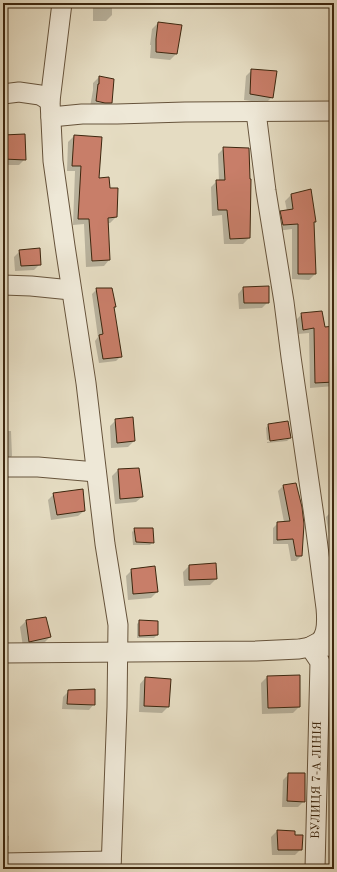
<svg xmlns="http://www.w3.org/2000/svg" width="337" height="872" font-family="'Old Standard TT',serif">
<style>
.shadow{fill:#0003}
.building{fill:#c87e69;stroke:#3d270f}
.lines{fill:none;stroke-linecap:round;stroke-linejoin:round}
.minor-casing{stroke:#67543c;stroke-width:21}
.minor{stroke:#eee8d7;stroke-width:19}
.labels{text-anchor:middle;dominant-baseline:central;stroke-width:3;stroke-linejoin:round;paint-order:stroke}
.street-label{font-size:12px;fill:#3d270f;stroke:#eee8d7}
</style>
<rect width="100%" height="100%" fill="#e5dcc2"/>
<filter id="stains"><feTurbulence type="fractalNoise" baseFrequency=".005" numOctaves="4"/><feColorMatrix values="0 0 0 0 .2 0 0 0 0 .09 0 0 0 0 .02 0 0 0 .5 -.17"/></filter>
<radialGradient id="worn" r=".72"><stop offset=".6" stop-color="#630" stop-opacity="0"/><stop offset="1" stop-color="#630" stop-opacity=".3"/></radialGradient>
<g class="shadow">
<polygon points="93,3 112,3 112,15 106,21 93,21"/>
<polygon points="158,23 180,26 176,54 170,60 150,58 151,45 150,45 152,29"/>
<polygon points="252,70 272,97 266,103 244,100 246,76"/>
<polygon points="99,77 111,103 105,109 90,107 93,90 93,83"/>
<polygon points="3,136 25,159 19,165 3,165"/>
<polygon points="74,136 98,179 116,217 110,223 107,223 109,260 104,266 86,267 84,224 73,225 75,171 67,171 68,142"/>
<polygon points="224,148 249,238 243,244 224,244 222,215 212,216 211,187 217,181 219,181 218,154"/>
<polygon points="311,190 315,221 313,224 315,274 309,280 292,279 292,229 277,231 275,217 281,212 287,211 285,201 291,195"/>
<polygon points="20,251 40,264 34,270 15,271 14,257"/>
<polygon points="243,288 268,302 262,308 239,309 238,294"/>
<polygon points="97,289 115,307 113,308 121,356 116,361 99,363 95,341 98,337 92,294"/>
<polygon points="302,314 324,328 334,327 334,386 310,388 309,333 298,334 297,319"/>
<polygon points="116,420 134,441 128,447 111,448 110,426"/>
<polygon points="268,425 290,438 287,441 267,443 267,442 288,439 288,437 267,440 266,428"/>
<polygon points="3,431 11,431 12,456 6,462 3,462"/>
<polygon points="118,470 142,497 136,502 115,504 112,476"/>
<polygon points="283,486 301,556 296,561 291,561 288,544 273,544 273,528 278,523 284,522 278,491"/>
<polygon points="54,494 84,511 78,516 51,520 48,500"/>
<polygon points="332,511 334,511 334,541 330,541 326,517"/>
<polygon points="135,529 153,542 150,545 133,545 132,532"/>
<polygon points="189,566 216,579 210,585 184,586 183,572"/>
<polygon points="132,570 157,592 151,598 128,600 126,576"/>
<polygon points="26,621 50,637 44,643 23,647 20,627"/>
<polygon points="140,621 157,635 154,638 137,638 137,624"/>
<polygon points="267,677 299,707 293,713 262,714 261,683"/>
<polygon points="145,678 168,707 162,713 139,712 140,684"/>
<polygon points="69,691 94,704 89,710 62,709 63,697"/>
<polygon points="289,774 304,801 298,807 282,807 283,780"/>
<polygon points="277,831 294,836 301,849 295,855 272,855 271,837"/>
<polygon points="3,835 9,836 7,851 3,855"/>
</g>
<g class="building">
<polygon points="158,22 182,25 177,54 156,52 156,39"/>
<polygon points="251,69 277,71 273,98 250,94"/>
<polygon points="99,76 114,79 112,103 105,103 96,101 98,84 99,84"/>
<polygon points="25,134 26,160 3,159 3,135"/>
<polygon points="74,135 102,137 99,178 109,177 110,188 118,188 117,217 108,218 110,260 92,261 89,219 78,219 81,166 72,166"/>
<polygon points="223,147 249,148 250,179 251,179 250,238 230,239 227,210 218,210 216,180 225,180"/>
<polygon points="311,189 316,222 314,222 316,274 298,274 298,224 283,225 280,211 293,209 291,194"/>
<polygon points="40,248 41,265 21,266 19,250"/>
<polygon points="269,286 269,303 244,303 243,287"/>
<polygon points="96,288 112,288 116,307 114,307 122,357 103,359 99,335 103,334"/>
<polygon points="322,311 325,327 334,326 334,382 315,383 314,328 303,330 301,313"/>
<polygon points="133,417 135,441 117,443 115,419"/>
<polygon points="288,421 291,438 270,441 268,424"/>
<polygon points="139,468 143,497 120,499 118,469"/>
<polygon points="296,483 302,507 304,524 302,556 296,556 293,539 277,540 277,522 290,521 283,485"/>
<polygon points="83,489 85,511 57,515 53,493"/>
<polygon points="134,528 153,528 154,543 136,542"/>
<polygon points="216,563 217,579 189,580 189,565"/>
<polygon points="155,566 158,592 133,594 131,569"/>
<polygon points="46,617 51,637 29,642 26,620"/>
<polygon points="139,620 158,621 158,635 139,636"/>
<polygon points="300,675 300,707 268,708 267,676"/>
<polygon points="145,677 171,679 169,707 144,706"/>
<polygon points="95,689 95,705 67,704 68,690"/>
<polygon points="288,773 305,773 305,802 287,801"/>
<polygon points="277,830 295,831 295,835 303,835 302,850 278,850"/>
</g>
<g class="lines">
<g class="minor-casing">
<g id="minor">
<polyline points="62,3 50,101 53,161 65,246 86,383 105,544 118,625 117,707 111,869"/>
<polyline points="3,94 19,92 40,95 50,101"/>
<path d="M 256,112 L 266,191 L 284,302 L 291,357 L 314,516 L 326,608 C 327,619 328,635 319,642 C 316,644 312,645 310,647"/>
<polyline points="51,117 82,114 117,114 185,112 334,111"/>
<polyline points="3,285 31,286 71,290"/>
<polyline points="3,467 38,467 96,472"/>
<polyline points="310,647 320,662 315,869"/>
<polyline points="3,653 256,651 299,649 310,647 334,646"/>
<polyline points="3,863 111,861"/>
</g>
</g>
<use href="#minor" class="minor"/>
</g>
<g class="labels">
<g class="street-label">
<text transform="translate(317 780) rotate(-89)">ВУЛИЦЯ 7-А ЛІНІЯ</text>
</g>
</g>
<rect width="337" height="872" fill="none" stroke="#e5dcc2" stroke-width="16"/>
<rect x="4" y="4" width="329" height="864" fill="none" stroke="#3d270f" stroke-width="2"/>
<rect x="8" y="8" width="321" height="856" fill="none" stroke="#3d270f"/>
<rect width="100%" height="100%" filter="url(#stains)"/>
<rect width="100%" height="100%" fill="url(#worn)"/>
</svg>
